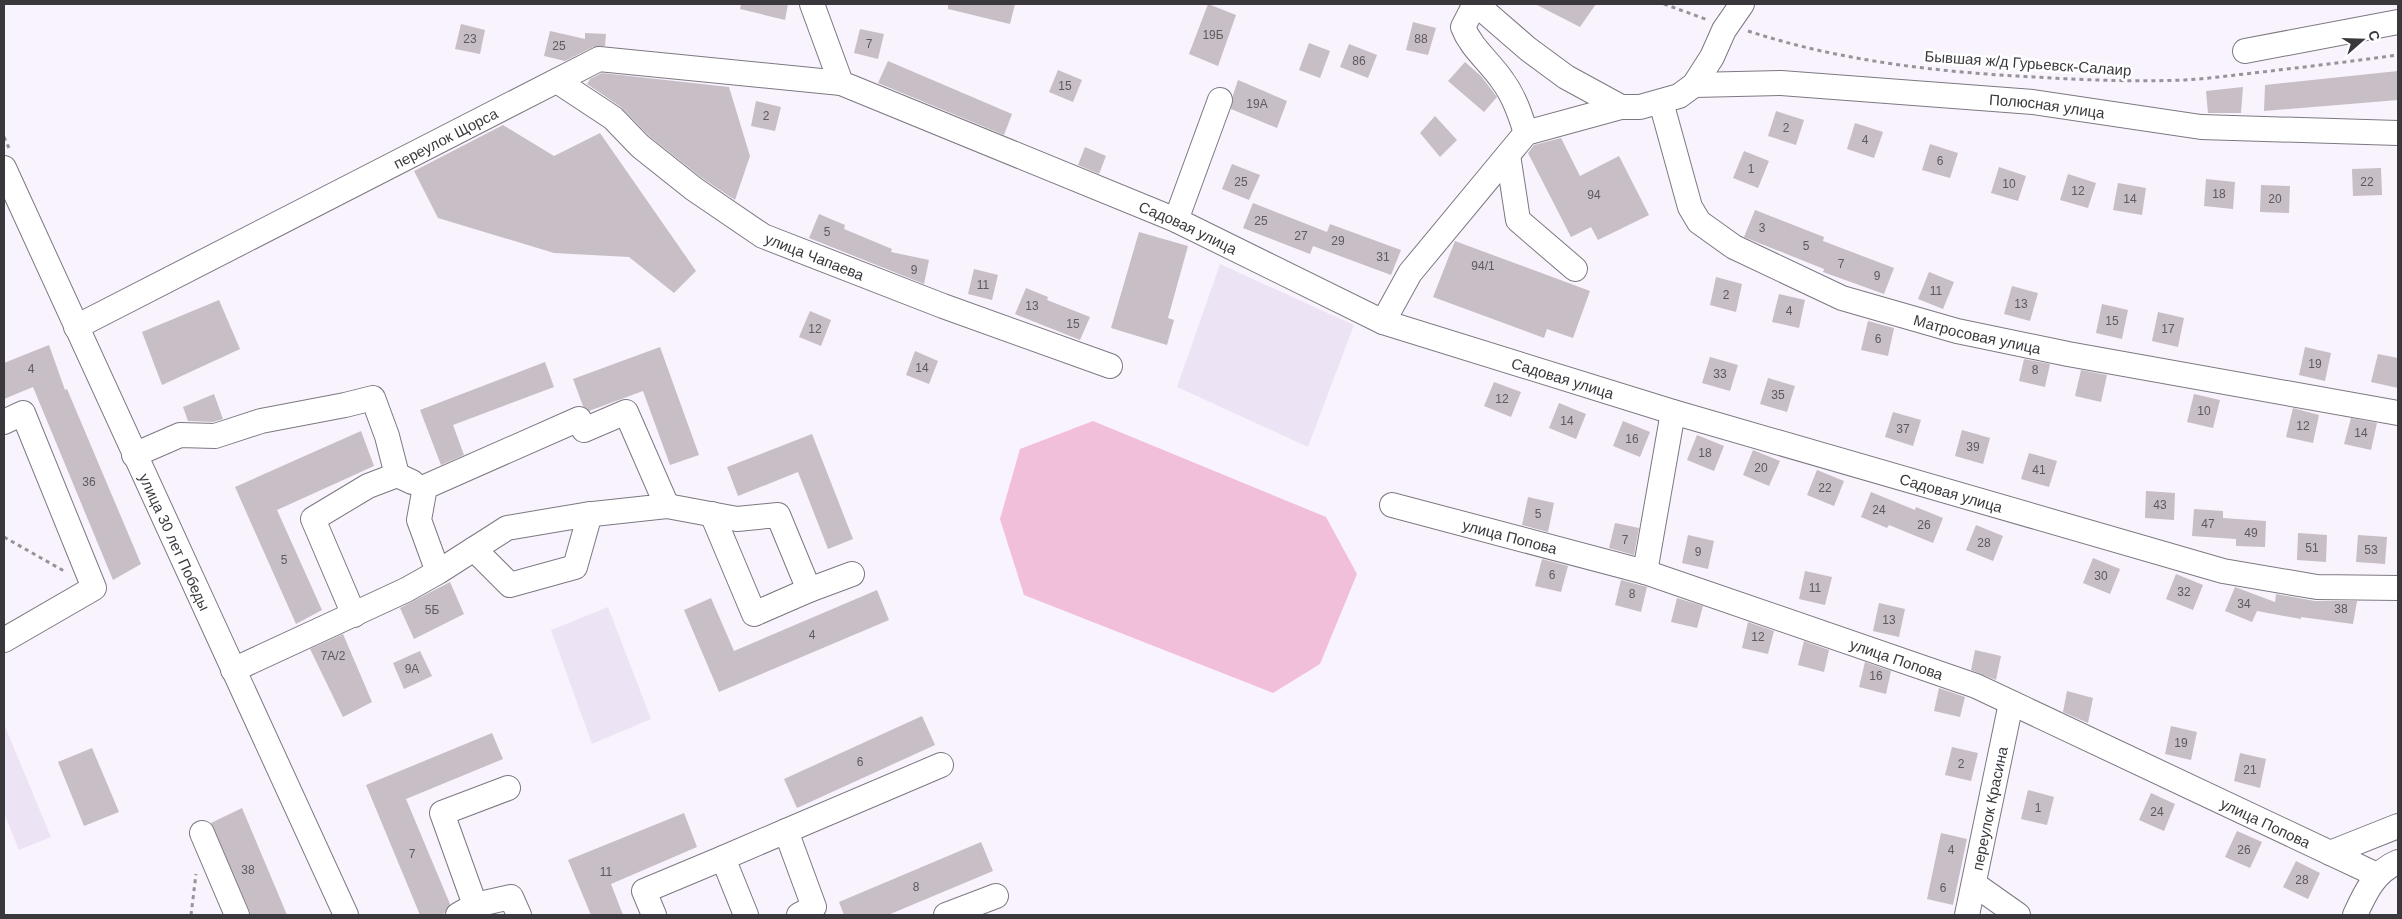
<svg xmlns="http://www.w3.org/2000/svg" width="2402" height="919" font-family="Helvetica,sans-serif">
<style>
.built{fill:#ece4f5}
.pitch{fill:#f1c0d8}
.building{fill:#c7bec6}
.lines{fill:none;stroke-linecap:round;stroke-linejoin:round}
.minor-casing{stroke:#7c7881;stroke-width:26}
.path{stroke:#97939a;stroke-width:3;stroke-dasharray:4 4;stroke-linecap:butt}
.minor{stroke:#fff;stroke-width:24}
.labels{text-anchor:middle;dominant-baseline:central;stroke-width:5;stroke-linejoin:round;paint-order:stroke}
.number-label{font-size:12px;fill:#5d5a5e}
.street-label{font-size:15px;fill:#3a383c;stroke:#fff}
</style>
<rect width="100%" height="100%" fill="#f9f3fe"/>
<g class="built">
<polygon points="1220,264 1354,325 1308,447 1177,387"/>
<polygon points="608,607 651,719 592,744 551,630"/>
<polygon points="4,724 51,837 19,850 4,813"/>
</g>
<polygon class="pitch" points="1093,421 1326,517 1357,574 1320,664 1273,693 1024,595 1000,519 1020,449"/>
<g class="building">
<polygon points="741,4 788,4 785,20 740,9"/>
<polygon points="948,4 1015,4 1010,24 948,9"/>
<polygon points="1208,4 1236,15 1218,66 1189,54"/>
<polygon points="1535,4 1596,4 1580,27"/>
<polygon points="1413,22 1436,28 1428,55 1406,50"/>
<polygon points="461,24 485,30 480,54 455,49"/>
<polygon points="860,29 884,34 878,59 854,53"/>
<polygon points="550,31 585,39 585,33 606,34 605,46 593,47 565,61 544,56"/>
<polygon points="1309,43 1330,51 1320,78 1299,70"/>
<polygon points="1349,44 1377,55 1368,78 1340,67"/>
<polygon points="888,61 1012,114 1004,135 878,83"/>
<polygon points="1465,62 1481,76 1497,97 1484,112 1448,81"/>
<polygon points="1058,70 1082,80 1073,102 1049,92"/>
<polygon points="2398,71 2398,100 2264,111 2265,85"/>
<polygon points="602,73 729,87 750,156 735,200 702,178 649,136 621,107 587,84 590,79"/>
<polygon points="1238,80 1287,101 1277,128 1231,109 1233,95"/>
<polygon points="2243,87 2241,113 2208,113 2206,91"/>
<polygon points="756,101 781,107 775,131 751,126"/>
<polygon points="1776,111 1804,120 1796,145 1768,136"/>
<polygon points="1435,116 1457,140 1440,157 1420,133"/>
<polygon points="1855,123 1883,132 1874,158 1847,149"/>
<polygon points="503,125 554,156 600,133 696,271 674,293 629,257 554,253 438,218 414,171"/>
<polygon points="1561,138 1580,176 1619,156 1649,215 1598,240 1591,227 1571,237 1528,153 1534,145"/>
<polygon points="1930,144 1958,153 1950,178 1922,170"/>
<polygon points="1085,147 1106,156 1099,174 1078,165"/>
<polygon points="1744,151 1769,161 1758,188 1733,178"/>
<polygon points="1232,164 1260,175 1249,200 1222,189"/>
<polygon points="1999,167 2026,176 2018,201 1991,193"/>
<polygon points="2381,168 2382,195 2353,196 2352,169"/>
<polygon points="2068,174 2096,183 2088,208 2060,200"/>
<polygon points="2206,179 2235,182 2233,209 2204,206"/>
<polygon points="2118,183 2146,188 2142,215 2113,210"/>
<polygon points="2261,185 2290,186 2289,213 2260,212"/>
<polygon points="1253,203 1327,232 1330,224 1401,250 1391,275 1313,246 1310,254 1243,228"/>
<polygon points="1755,210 1824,237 1823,241 1894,268 1884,294 1823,272 1824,269 1744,237"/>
<polygon points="819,214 845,225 844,229 892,249 891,252 929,260 924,284 809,238"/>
<polygon points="1139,232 1188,246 1168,318 1174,320 1167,345 1111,328"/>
<polygon points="1455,241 1590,291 1573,338 1547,329 1544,338 1433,297"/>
<polygon points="974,269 998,275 992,300 968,294"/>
<polygon points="1929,272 1954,282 1943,309 1918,299"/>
<polygon points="1716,277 1742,284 1736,312 1710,305"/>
<polygon points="2012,286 2038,293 2030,321 2004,314"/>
<polygon points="1026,288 1048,297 1047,300 1090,317 1080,340 1015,314"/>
<polygon points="1779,294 1805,300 1799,328 1772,322"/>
<polygon points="219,300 240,349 162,385 142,332"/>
<polygon points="2102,304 2128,310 2122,339 2096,333"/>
<polygon points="810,311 831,320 821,346 799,337"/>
<polygon points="2158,312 2184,318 2178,347 2152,341"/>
<polygon points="1868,321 1894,328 1888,356 1861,350"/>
<polygon points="49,345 65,390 67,389 141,564 113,580 33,387 4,399 4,363"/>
<polygon points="660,347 699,455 670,465 643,391 589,411 583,406 573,379"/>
<polygon points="2305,347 2331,353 2325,381 2299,375"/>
<polygon points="915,351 938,361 929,384 906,375"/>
<polygon points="2378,354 2398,358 2398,388 2371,382"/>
<polygon points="1710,357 1738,365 1730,391 1702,383"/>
<polygon points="2024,359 2050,364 2045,387 2019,381"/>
<polygon points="545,362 554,387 453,425 464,455 441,465 420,410"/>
<polygon points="2081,370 2107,375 2101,402 2075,396"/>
<polygon points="1768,378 1795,386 1787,412 1760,404"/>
<polygon points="1494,382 1521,392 1511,417 1484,406"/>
<polygon points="214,394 223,419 213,422 188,421 183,407"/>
<polygon points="2194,394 2220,400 2213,428 2187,422"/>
<polygon points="1559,403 1586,414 1576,439 1549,428"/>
<polygon points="2293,408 2319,415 2313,443 2286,437"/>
<polygon points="1893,412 1921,420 1913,446 1885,437"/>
<polygon points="2351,418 2377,423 2371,450 2344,444"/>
<polygon points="1623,421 1650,432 1640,457 1613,446"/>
<polygon points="1962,430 1990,438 1983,464 1955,456"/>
<polygon points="361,431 374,466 277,510 322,610 296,624 235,487"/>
<polygon points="812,434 853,539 828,549 798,472 738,496 727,467"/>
<polygon points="1697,435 1724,446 1714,471 1687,460"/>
<polygon points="1753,450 1780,461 1769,486 1743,475"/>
<polygon points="2029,453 2057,461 2049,487 2021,479"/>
<polygon points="1817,470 1844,481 1834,506 1807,495"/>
<polygon points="2146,491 2175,493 2174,520 2145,518"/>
<polygon points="1871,492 1915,510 1916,507 1943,518 1933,543 1889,525 1887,528 1861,517"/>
<polygon points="1528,497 1554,503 1548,532 1522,525"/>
<polygon points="2194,509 2223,511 2223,518 2266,521 2265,547 2236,546 2236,539 2192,536"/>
<polygon points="1615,523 1639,528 1634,555 1609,548"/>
<polygon points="1976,525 2003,536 1993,561 1966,550"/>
<polygon points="2298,533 2327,535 2326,562 2297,560"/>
<polygon points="1688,535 1714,541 1708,569 1682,563"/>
<polygon points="2358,535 2387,537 2385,564 2356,562"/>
<polygon points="2093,558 2120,569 2110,594 2083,583"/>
<polygon points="1542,559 1568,566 1561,592 1535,586"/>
<polygon points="1805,571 1832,577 1825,605 1799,599"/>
<polygon points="2176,574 2203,585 2193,610 2166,599"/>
<polygon points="1621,580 1647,587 1641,612 1615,605"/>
<polygon points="450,582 464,614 414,639 400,608"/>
<polygon points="2235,587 2275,602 2276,594 2315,601 2357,601 2353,624 2301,617 2301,619 2257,611 2252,622 2225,611"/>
<polygon points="877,590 889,620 719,692 684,610 711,598 734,651"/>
<polygon points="1677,598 1703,606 1697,628 1671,622"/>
<polygon points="1879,603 1905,609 1899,637 1873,631"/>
<polygon points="1748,622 1774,631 1768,654 1742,648"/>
<polygon points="343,634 372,702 343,717 310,649"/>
<polygon points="1804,641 1829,650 1824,672 1798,665"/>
<polygon points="1975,650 2001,656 1996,680 1971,670"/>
<polygon points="420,651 432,676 404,689 393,663"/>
<polygon points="1865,662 1891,671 1886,694 1859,687"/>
<polygon points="1939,688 1965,697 1960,717 1934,711"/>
<polygon points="2067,691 2093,698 2088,723 2063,712"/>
<polygon points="922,716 935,745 797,808 784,779"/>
<polygon points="2171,726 2197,732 2191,760 2165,754"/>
<polygon points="492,733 503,759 406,799 450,904 445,913 439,915 420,915 366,785"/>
<polygon points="1952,747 1978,753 1971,781 1945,775"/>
<polygon points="92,748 119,812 84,826 58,762"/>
<polygon points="2240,753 2266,759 2260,788 2234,781"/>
<polygon points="2028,790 2054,797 2047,825 2021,819"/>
<polygon points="2151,793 2175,804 2164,831 2139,820"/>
<polygon points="242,808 287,915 251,915 211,823"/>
<polygon points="684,813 697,847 611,884 623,915 591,915 568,860"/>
<polygon points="2237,831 2262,842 2250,868 2225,857"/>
<polygon points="1941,833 1967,839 1953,905 1927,899"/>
<polygon points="981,842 993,871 888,915 844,915 839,902"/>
<polygon points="2296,861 2320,873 2308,899 2283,887"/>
</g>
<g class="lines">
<g class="minor-casing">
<g id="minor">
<path id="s1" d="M 812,4 L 841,83 L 1176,220 L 1383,322 L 1673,412 L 2223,571 L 2317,587 L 2398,588"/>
<path d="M 1475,4 L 1463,27 C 1471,48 1489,61 1502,80 C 1514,96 1520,114 1526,133"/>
<polyline points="1476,4 1528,49 1566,77 1621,107 1640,107 1679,96 1694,85 1712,57 1724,30 1742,4"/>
<polyline points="2245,51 2398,22"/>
<path id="s2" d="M 557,81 L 613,118 L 640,146 L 694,189 L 763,236 L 943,306 L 1110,366"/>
<path id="s3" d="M 1694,85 L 1781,83 L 2033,102 L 2201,127 L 2398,133"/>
<path id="s4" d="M 1661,102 L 1690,207 L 1699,222 L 1734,247 L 1842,298 L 1957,331 L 2068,354 L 2398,413"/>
<polyline points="1508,155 1518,220 1575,269"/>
<path id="s5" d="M 4,168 L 346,915"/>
<polyline points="1176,220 1220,100"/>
<polyline points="1383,322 1410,273 1526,133 1621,107"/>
<path id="s6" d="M 76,327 L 599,59 L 841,83"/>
<polyline points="4,422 23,413 94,588 4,640"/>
<polyline points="134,455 180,435 215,436 261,421 345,405 373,398 387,436 397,475"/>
<path id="s7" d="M 1392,505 L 1645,572 L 1976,686 L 2377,875"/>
<polyline points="667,506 737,519 778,515 809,590 852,574"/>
<polyline points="712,514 754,614 809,590"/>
<polyline points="474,549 510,585 575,567 590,514"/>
<polyline points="1645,572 1673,412"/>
<polyline points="354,615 313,519 368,486 397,475 412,482"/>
<polyline points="233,670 406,590 438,572 419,520 425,487 579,419 584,430 626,412 667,506 584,515 507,528 438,572"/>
<polyline points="202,833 237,915"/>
<polyline points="2330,853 2398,826"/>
<polyline points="723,858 786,831"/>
<polyline points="1974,884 2018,915"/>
<polyline points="475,905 511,897 519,915"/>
<polyline points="458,915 475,905 442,813 508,788"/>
<polyline points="654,915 644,891 723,858 746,915"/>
<polyline points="799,915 814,907 786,831 941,765"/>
<polyline points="946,915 996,896"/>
<path id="s8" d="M 1967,915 L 2011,703"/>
<path d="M 2355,915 C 2365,893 2375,871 2398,862"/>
</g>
</g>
<g class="path">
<polyline points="1664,4 1708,20"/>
<path d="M 1748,31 C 1840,61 1937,72 2034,77 C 2084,80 2134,82 2185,80 C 2205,79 2225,76 2245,74 C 2296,68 2347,62 2398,55"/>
<polyline points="4,137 9,148"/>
<polyline points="4,537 64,571"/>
<polyline points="191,915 196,874"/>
</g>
<use href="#minor" class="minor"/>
</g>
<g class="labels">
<g class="number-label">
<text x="1213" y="35">19Б</text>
<text x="470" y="39">23</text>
<text x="1421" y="39">88</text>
<text x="869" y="44">7</text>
<text x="559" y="46">25</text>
<text x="1359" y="61">86</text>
<text x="1065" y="86">15</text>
<text x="1257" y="104">19А</text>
<text x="766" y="116">2</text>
<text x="1786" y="128">2</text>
<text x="1865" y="140">4</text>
<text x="1940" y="161">6</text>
<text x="1751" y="169">1</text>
<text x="1241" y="182">25</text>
<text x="2367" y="182">22</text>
<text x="2009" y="184">10</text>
<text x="2078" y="191">12</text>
<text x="2219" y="194">18</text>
<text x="1594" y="195">94</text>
<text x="2130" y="199">14</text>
<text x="2275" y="199">20</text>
<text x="1261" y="221">25</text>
<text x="1762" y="228">3</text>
<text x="827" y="232">5</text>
<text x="1301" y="236">27</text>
<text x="1338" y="241">29</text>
<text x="1806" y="246">5</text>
<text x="1383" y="257">31</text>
<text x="1841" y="264">7</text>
<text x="1483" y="266">94/1</text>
<text x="914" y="270">9</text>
<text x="1877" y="276">9</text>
<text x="983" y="285">11</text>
<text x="1936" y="291">11</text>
<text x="1726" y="295">2</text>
<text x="2021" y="304">13</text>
<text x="1032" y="306">13</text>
<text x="1789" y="311">4</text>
<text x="2112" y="321">15</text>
<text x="1073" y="324">15</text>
<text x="815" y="329">12</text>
<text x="2168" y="329">17</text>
<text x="1878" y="339">6</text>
<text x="2315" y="364">19</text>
<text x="922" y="368">14</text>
<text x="31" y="369">4</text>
<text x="2035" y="370">8</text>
<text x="1720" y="374">33</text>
<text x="1778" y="395">35</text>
<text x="1502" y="399">12</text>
<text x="2204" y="411">10</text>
<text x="1567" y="421">14</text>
<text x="2303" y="426">12</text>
<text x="1903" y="429">37</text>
<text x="2361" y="433">14</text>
<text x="1632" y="439">16</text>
<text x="1973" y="447">39</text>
<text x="1705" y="453">18</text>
<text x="1761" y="468">20</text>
<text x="2039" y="470">41</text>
<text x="89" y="482">36</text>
<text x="1825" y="488">22</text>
<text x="2160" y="505">43</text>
<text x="1879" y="510">24</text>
<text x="1538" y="514">5</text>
<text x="2208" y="524">47</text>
<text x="1924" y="525">26</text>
<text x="2251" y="533">49</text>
<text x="1625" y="540">7</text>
<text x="1984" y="543">28</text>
<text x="2312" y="548">51</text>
<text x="2371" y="550">53</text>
<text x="1698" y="552">9</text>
<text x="284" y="560">5</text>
<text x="1552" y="575">6</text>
<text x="2101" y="576">30</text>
<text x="1815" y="588">11</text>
<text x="2184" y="592">32</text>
<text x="1632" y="594">8</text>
<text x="2244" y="604">34</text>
<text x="2341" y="609">38</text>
<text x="432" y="610">5Б</text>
<text x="1889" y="620">13</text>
<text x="812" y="635">4</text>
<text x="1758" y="637">12</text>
<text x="333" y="656">7А/2</text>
<text x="412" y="669">9А</text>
<text x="1876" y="676">16</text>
<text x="2181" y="743">19</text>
<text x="860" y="762">6</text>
<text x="1961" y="764">2</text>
<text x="2250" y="770">21</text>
<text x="2038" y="808">1</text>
<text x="2157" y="812">24</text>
<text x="1951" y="850">4</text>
<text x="2244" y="850">26</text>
<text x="412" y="854">7</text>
<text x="248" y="870">38</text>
<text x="606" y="872">11</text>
<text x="2302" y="880">28</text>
<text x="916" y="887">8</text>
<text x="1943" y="888">6</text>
</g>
<g class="street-label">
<text transform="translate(2028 63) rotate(4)">Бывшая ж/д Гурьевск-Салаир</text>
<text stroke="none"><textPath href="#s3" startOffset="354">Полюсная улица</textPath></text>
<text stroke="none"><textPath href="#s6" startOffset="415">переулок Щорса</textPath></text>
<text stroke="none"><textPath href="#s1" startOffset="460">Садовая улица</textPath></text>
<text stroke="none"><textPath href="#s2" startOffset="314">улица Чапаева</textPath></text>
<text stroke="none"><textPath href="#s4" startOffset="429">Матросовая улица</textPath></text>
<text stroke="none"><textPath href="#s1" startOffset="865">Садовая улица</textPath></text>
<text stroke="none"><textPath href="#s1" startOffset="1270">Садовая улица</textPath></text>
<text stroke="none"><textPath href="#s7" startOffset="122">улица Попова</textPath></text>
<text stroke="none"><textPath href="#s5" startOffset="411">улица 30 лет Победы</textPath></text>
<text stroke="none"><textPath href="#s7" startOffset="528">улица Попова</textPath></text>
<text stroke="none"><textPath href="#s8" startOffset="109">переулок Красина</textPath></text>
<text stroke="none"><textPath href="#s7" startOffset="932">улица Попова</textPath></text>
</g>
</g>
<rect width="2402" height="919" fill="none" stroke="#3a383c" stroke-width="10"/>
<g transform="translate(2362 40) rotate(70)" stroke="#ffffff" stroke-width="4" paint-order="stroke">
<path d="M0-4L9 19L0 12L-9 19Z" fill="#3a383c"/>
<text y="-8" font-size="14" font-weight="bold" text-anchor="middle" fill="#3a383c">С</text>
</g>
</svg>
